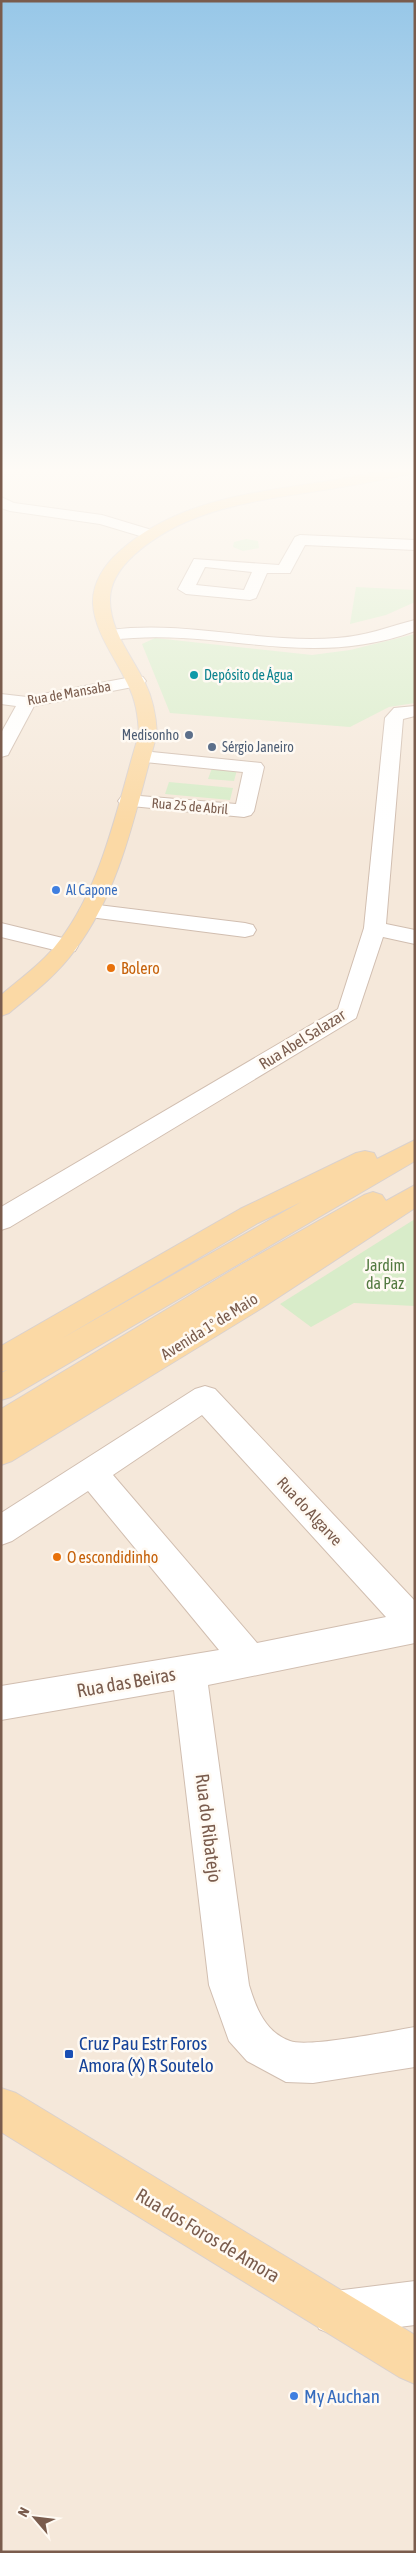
<svg xmlns="http://www.w3.org/2000/svg" width="416" height="2553" font-family="'Asap Condensed',sans-serif">
<style>
.residential{fill:#f5e8da}
.green{fill:#d8ecc9}
.lines{fill:none;stroke-linecap:round;stroke-linejoin:round}
.minor-casing{stroke:#d1beb0;stroke-width:2}
.major-casing{stroke:#dad1cd;stroke-width:2}
.minor{fill:#fff;fill-rule:evenodd}
.major{fill:#fbd9a5;fill-rule:evenodd}
.culture-dot{fill:#0f9aa8;stroke:#fffaf3;stroke-width:2}
.service-dot{fill:#5c6f8a;stroke:#fffaf3;stroke-width:2}
.shop-dot{fill:#3f7fe0;stroke:#fffaf3;stroke-width:2}
.food-dot{fill:#e8710a;stroke:#fffaf3;stroke-width:2}
.transit-dot{fill:#1a4fb4;stroke:#fffaf3;stroke-width:2}
.labels{text-anchor:middle;dominant-baseline:central;stroke-width:5;stroke-linejoin:round;paint-order:stroke}
.far-culture-label{font-size:14px;fill:#0d838f;stroke:#fffaf3;text-anchor:start}
.far-street-label{font-size:14px;fill:#7a5c4d;stroke:#fffaf3}
.far-service-label{font-size:14px;fill:#4e5e75;stroke:#fffaf3;text-anchor:end}
.far-shop-label{font-size:14px;fill:#366cbe;stroke:#fffaf3;text-anchor:start}
.food-label{font-size:16px;fill:#c56008;stroke:#fffaf3;text-anchor:start}
.street-label{font-size:16px;fill:#7a5c4d;stroke:#fffaf3}
.park-label{font-size:16px;fill:#537a41;stroke:#fffaf3}
.near-street-label{font-size:19px;fill:#7a5c4d;stroke:#fffaf3}
.near-transit-label{font-size:19px;fill:#164399;stroke:#fffaf3;text-anchor:start}
.near-shop-label{font-size:19px;fill:#366cbe;stroke:#fffaf3;text-anchor:start}
</style>
<rect width="100%" height="100%" fill="#fdf6ec"/>
<rect class="residential" x="1" y="467" width="414" height="2085"/>
<g class="green">
<polygon points="246,539 258,541 259,548 243,551 233,547 234,542"/>
<polygon points="356,587 415,590 415,602 386,615 350,624"/>
<polygon points="415,634 415,703 389,707 350,727 170,713 142,644 155,638 312,655 350,650"/>
<polygon points="212,768 237,770 234,781 208,779"/>
<polygon points="169,782 233,788 230,800 165,794"/>
<polygon points="415,1219 415,1306 354,1303 311,1327 280,1304"/>
</g>
<g class="lines">
<g class="minor-casing">
<g id="minor">
<polygon points="1,497 14,503 102,515 155,531 158,534 150,539 100,524 10,511 1,508"/>
<path d="M 300,535 L 415,540 L 415,550 L 305,545 L 290,573 L 267,573 L 256,598 L 250,600 L 186,594 L 178,589 L 194,559 L 279,565 L 295,537 ZM 205,567 L 252,572 L 244,590 L 196,585 Z"/>
<path d="M 415,620 L 415,631 C 307,671 217,626 111,640 L 105,639 L 103,635 L 105,631 L 111,630 C 186,620 261,644 337,638 C 367,636 387,627 415,620 Z"/>
<polygon points="137,676 143,677 146,681 143,685 34,706 10,751 8,755 1,757 1,733 16,706 1,704 1,694 27,697"/>
<polygon points="415,706 415,716 403,719 386,924 415,930 415,944 383,937 356,1018 10,1227 1,1230 1,1207 338,1009 364,928 385,718 394,708"/>
<polygon points="142,751 261,763 264,767 254,811 251,815 244,817 121,805 118,801 121,797 128,795 236,804 243,772 135,761 133,757 135,753"/>
<polygon points="90,904 245,923 253,925 256,930 253,935 245,937 82,916 79,911 82,906"/>
<polygon points="1,923 75,941 78,946 75,951 67,953 1,937"/>
<path d="M 205,1386 L 215,1389 L 415,1601 L 415,1643 L 208,1685 L 249,1985 C 256,2008 265,2032 290,2041 C 308,2048 391,2031 415,2027 L 415,2067 L 313,2083 L 286,2082 L 247,2061 L 229,2041 L 209,1985 L 174,1690 L 1,1720 L 1,1686 L 219,1650 L 88,1491 L 12,1541 L 1,1545 L 1,1513 L 195,1389 ZM 202,1415 L 386,1617 L 257,1643 L 113,1475 Z"/>
<polygon points="415,2281 415,2325 335,2335 319,2329 313,2313 319,2297 335,2291"/>
</g>
</g>
<g class="major-casing">
<g id="major">
<path d="M 402,467 L 415,467 L 415,473 C 389,478 363,484 336,488 C 266,500 189,505 134,555 C 121,567 110,581 110,600 C 110,631 132,656 145,683 C 153,699 156,716 157,734 C 136,807 122,888 75,950 C 57,975 32,994 9,1013 L 1,1016 L 1,995 C 21,978 44,962 60,940 C 104,882 118,802 139,734 C 138,716 136,700 127,683 C 115,657 95,633 93,604 C 92,583 105,564 120,551 C 179,498 260,492 335,480 C 358,476 380,471 402,467 Z"/>
<path d="M 415,1140 L 415,1161 L 11,1397 L 1,1400 L 1,1373 L 7,1370 L 1,1372 L 1,1346 L 240,1209 L 356,1153 L 365,1151 L 374,1153 L 377,1159 ZM 301,1202 L 61,1339 L 258,1223 Z"/>
<polygon points="415,1185 415,1208 262,1308 12,1461 1,1465 1,1409 239,1266 364,1195 373,1192 382,1195 386,1201"/>
<polygon points="1,2088 16,2093 415,2335 415,2384 399,2377 1,2132"/>
</g>
</g>
<use href="#minor" class="minor"/>
<use href="#major" class="major"/>
</g>
<linearGradient id="sky" x2="0" y2="1"><stop stop-color="#97c7e8"/><stop offset="0.57" stop-color="#fefbf6"/><stop offset="1" stop-color="#fefbf6" stop-opacity="0"/></linearGradient>
<rect width="416" height="825" fill="url(#sky)"/>
<circle class="culture-dot" cx="194" cy="675" r="5"/>
<g class="service-dot">
<circle cx="189" cy="735" r="5"/>
<circle cx="212" cy="747" r="5"/>
</g>
<g class="shop-dot">
<circle cx="56" cy="890" r="5"/>
<circle cx="294" cy="2396" r="5"/>
</g>
<g class="food-dot">
<circle cx="111" cy="968" r="5"/>
<circle cx="57" cy="1557" r="5"/>
</g>
<rect class="transit-dot" x="64" y="2049" width="10" height="10" rx="2.5"/>
<g class="labels">
<g class="far-culture-label">
<text x="204" y="675">Depósito de Água</text>
</g>
<g class="far-street-label">
<text transform="translate(69 693) rotate(-10)">Rua de Mansaba</text>
<text transform="translate(190 806) rotate(5)">Rua 25 de Abril</text>
</g>
<g class="far-service-label">
<text x="179" y="735">Medisonho</text>
<text x="222" y="747" text-anchor="start">Sérgio Janeiro</text>
</g>
<g class="far-shop-label">
<text x="66" y="890">Al Capone</text>
</g>
<g class="food-label">
<text x="121" y="968">Bolero</text>
<text x="67" y="1557">O escondidinho</text>
</g>
<g class="street-label">
<text transform="translate(302 1039) rotate(-32)">Rua Abel Salazar</text>
<text transform="translate(209 1326) rotate(-32)">Avenida 1º de Maio</text>
<text transform="translate(310 1511) rotate(47)">Rua do Algarve</text>
</g>
<g class="park-label">
<text x="385" y="1265">Jardim<tspan x="385" dy="18">da Paz</tspan></text>
</g>
<g class="near-street-label">
<text transform="translate(126 1682) rotate(-10)">Rua das Beiras</text>
<text transform="translate(209 1828) rotate(83)">Rua do Ribatejo</text>
<text transform="translate(208 2235) rotate(31)">Rua dos Foros de Amora</text>
</g>
<g class="near-transit-label">
<text x="79" y="2043">Cruz Pau Estr Foros<tspan x="79" dy="22">Amora (X) R Soutelo</tspan></text>
</g>
<g class="near-shop-label">
<text x="304" y="2396">My Auchan</text>
</g>
</g>
<rect width="416" height="2553" fill="none" stroke="#7a5c4d" stroke-width="5"/>
<g transform="translate(35 2518) rotate(298)" stroke="#fffaf3" stroke-width="4" paint-order="stroke">
<path d="M0-4L9 19L0 12L-9 19Z" fill="#7a5c4d"/>
<text y="-8" font-size="14" font-weight="bold" text-anchor="middle" fill="#7a5c4d">N</text>
</g>
</svg>
